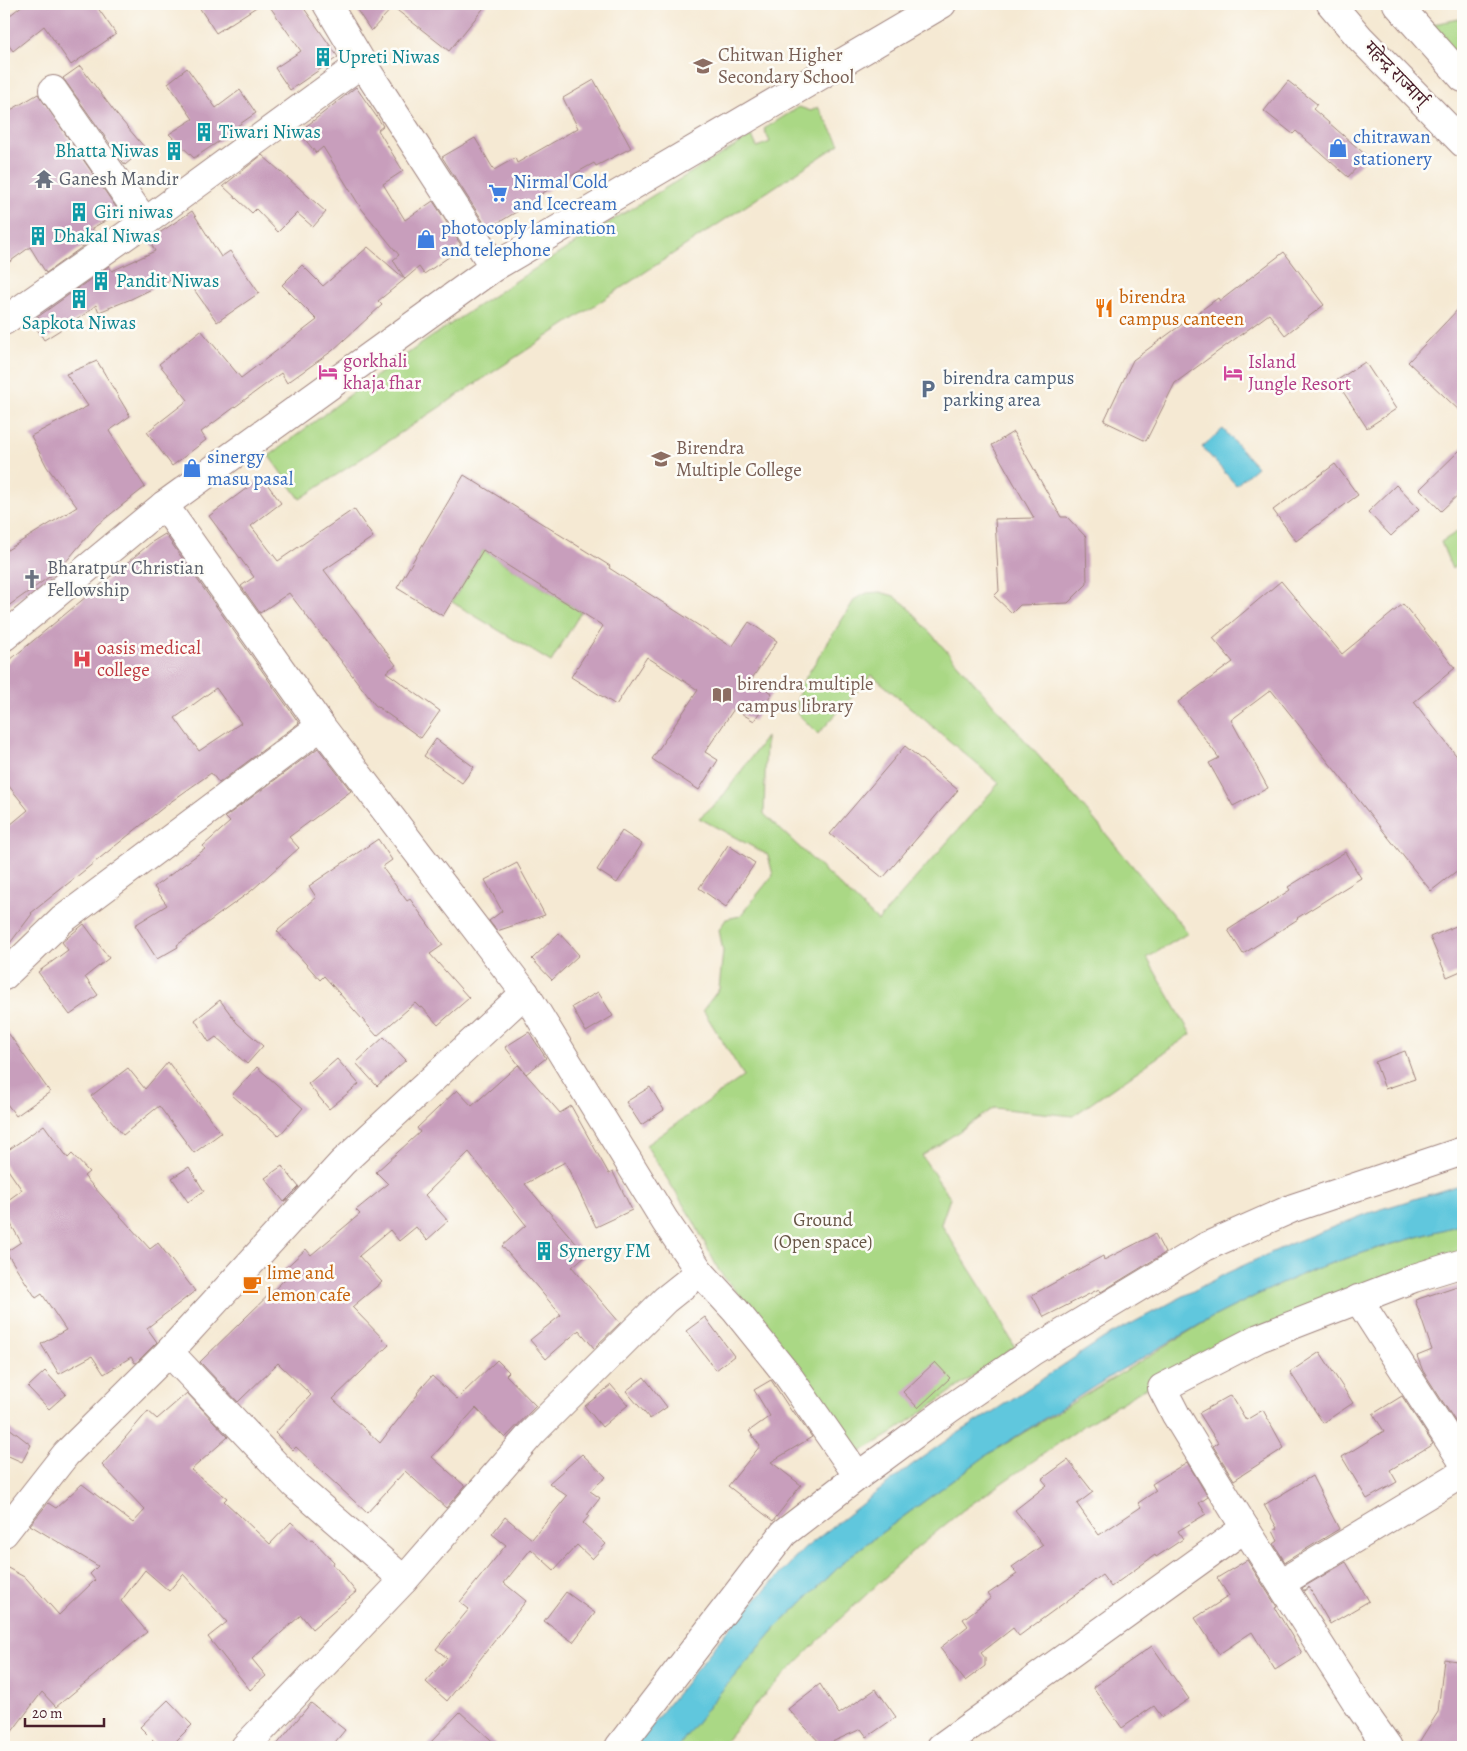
<svg xmlns="http://www.w3.org/2000/svg" width="1467" height="1751" font-family="Alegreya,'Noto Serif Devanagari',serif">
<style>
.green{fill:#aad885;stroke:#7a7c58}
.water{fill:#60c7dd;stroke:#557384}
.building{fill:#c89ebc;fill-rule:evenodd}
.lines{fill:none;stroke-linecap:round;stroke-linejoin:round}
.minor-casing{stroke:#a0847f;stroke-width:30}
.tertiary-casing{stroke:#a0847f;stroke-width:30}
.trunk-casing{stroke:#a0847f;stroke-width:30}
.minor{stroke:#fff;stroke-width:28}
.tertiary{stroke:#fff;stroke-width:28}
.trunk{stroke:#fff;stroke-width:28}
.labels{text-anchor:middle;dominant-baseline:central;stroke-width:5;stroke-linejoin:round;paint-order:stroke}
.education-label{font-size:19px;fill:#785e54;stroke:#fdfcf7;text-anchor:start}
.culture-label{font-size:19px;fill:#0d838f;stroke:#fdfcf7;text-anchor:start}
.street-label{font-size:19px;fill:#4a1f2b;stroke:#fdfcf7}
.shop-label{font-size:19px;fill:#366cbe;stroke:#fdfcf7;text-anchor:start}
.worship-label{font-size:19px;fill:#5b616d;stroke:#fdfcf7;text-anchor:start}
.food-label{font-size:19px;fill:#c56008;stroke:#fdfcf7;text-anchor:start}
.hotel-label{font-size:19px;fill:#b23c85;stroke:#fdfcf7;text-anchor:start}
.service-label{font-size:19px;fill:#4e5e75;stroke:#fdfcf7;text-anchor:start}
.health-label{font-size:19px;fill:#be3a42;stroke:#fdfcf7;text-anchor:start}
.park-label{font-size:19px;fill:#675646;stroke:#fdfcf7}
</style>
<rect width="100%" height="100%" fill="#fdfcf7"/>
<filter id="ink" filterUnits="userSpaceOnUse"><feTurbulence type="fractalNoise" baseFrequency=".02" numOctaves="2"/><feDisplacementMap in="SourceGraphic" scale="10" xChannelSelector="R" yChannelSelector="G"/><feConvolveMatrix kernelMatrix="1 2 1 2 8 2 1 2 1" color-interpolation-filters="sRGB"/></filter>
<filter id="wash" filterUnits="userSpaceOnUse"><feTurbulence type="fractalNoise" baseFrequency=".0096" numOctaves="4" result="noise"/><feDisplacementMap in="SourceGraphic" scale="20" xChannelSelector="R" yChannelSelector="G"/><feGaussianBlur stdDeviation="1.12" result="paint"/><feColorMatrix in="noise" values="0 0 0 0 0 0 0 0 0 0 0 0 0 0 0 0 0 1.4 0 .05"/><feComposite in="paint" operator="in"/></filter>
<g filter="url(#wash)">
<rect width="100%" height="100%" fill="#f5e9d3"/>
<g class="green">
<polygon points="1463,18 1463,64 1424,26"/>
<path d="M 799,107 L 811,111 L 818,107 L 840,144 L 300,499 L 269,456 C 308,427 347,396 387,368 C 505,284 628,210 752,136 L 757,147 L 770,142 L 764,129 Z"/>
<polygon points="1463,528 1463,560 1452,569 1441,542"/>
<polygon points="483,550 581,612 551,662 452,602"/>
<polygon points="880,592 894,596 906,605 1087,811 1188,933 1147,958 1191,1034 1073,1116 994,1108 922,1156 950,1198 941,1224 986,1295 1015,1347 891,1434 859,1453 793,1361 719,1271 694,1222 646,1145 744,1076 703,1010 719,989 723,951 719,930 726,919 740,916 773,875 768,855 699,818 720,800 766,737 764,814 878,921 999,783 872,675 818,734 798,714 797,702 801,685 855,599 867,593"/>
<polygon points="1463,1224 1463,1254 1165,1376 1085,1425 963,1510 918,1547 842,1617 767,1692 720,1747 678,1747 712,1702 776,1628 850,1556 987,1455 1213,1317 1259,1294 1314,1269 1375,1249"/>
</g>
<g class="water">
<polygon points="1223,429 1257,467 1236,485 1202,447"/>
<polygon points="1463,1184 1463,1224 1375,1249 1314,1269 1259,1294 1213,1317 1116,1373 987,1455 850,1556 776,1628 712,1702 678,1747 634,1747 731,1626 804,1549 913,1464 950,1438 997,1409 1104,1338 1227,1273 1290,1244 1369,1213"/>
</g>
<g id="blocks">
<g class="building">
<polygon points="24,4 95,4 116,34 71,65 44,26 13,51 4,39 4,20"/>
<polygon points="197,4 261,4 216,33"/>
<polygon points="268,4 301,4 338,57 290,90 275,68 301,51"/>
<polygon points="353,4 487,4 449,51 393,7 371,31"/>
<polygon points="80,66 117,115 145,148 125,165 63,78"/>
<polygon points="187,68 216,108 240,90 256,113 234,128 236,130 194,158 169,134 193,119 168,83"/>
<polygon points="594,80 631,148 596,166 594,163 562,181 535,198 536,200 488,229 442,157 475,138 494,170 515,158 517,163 578,128 563,98"/>
<polygon points="1288,81 1317,104 1313,109 1367,156 1348,177 1296,131 1293,134 1264,111"/>
<polygon points="356,87 383,126 378,130 403,171 383,184 405,220 433,201 461,245 457,247 459,250 424,274 419,267 405,279 393,260 399,255 361,208 323,147 316,153 299,132"/>
<polygon points="38,94 120,213 92,228 96,237 46,273 30,247 4,266 4,114"/>
<polygon points="262,155 326,212 313,227 297,213 278,232 256,209 252,213 223,186"/>
<polygon points="192,211 221,257 230,251 259,293 217,322 183,274 131,299 99,312 96,305 81,317 44,340 32,321 109,266 112,271 155,251 149,240"/>
<polygon points="368,247 405,279 378,301 382,305 332,351 287,383 281,373 201,432 206,440 172,466 147,432 188,400 159,364 201,330 241,378 317,320 282,285 302,265 323,286"/>
<polygon points="1284,252 1324,305 1285,335 1269,314 1175,383 1146,441 1104,421 1133,360 1218,298 1220,301"/>
<polygon points="1463,304 1463,414 1408,362"/>
<polygon points="97,361 130,416 109,431 145,487 97,525 59,570 4,609 4,552 77,507 47,467 31,436 88,406 66,374"/>
<polygon points="1365,362 1396,409 1367,428 1336,381"/>
<polygon points="1013,432 1061,517 1067,517 1086,537 1087,584 1068,603 1020,605 1012,613 994,596 999,591 995,519 1034,518 992,445"/>
<polygon points="1463,447 1463,490 1441,511 1420,489"/>
<polygon points="1335,464 1358,495 1296,541 1273,510"/>
<polygon points="464,475 610,566 609,568 732,647 749,622 777,641 751,680 772,693 754,721 734,709 705,752 718,760 699,790 652,759 698,690 647,657 616,705 571,677 603,626 483,550 443,616 397,588"/>
<polygon points="262,477 281,503 251,526 278,561 354,509 373,537 324,570 396,665 386,672 440,711 421,738 375,705 289,593 260,613 241,586 254,577 209,516"/>
<polygon points="1396,485 1419,509 1391,536 1368,512"/>
<path d="M 165,534 L 299,723 L 219,783 L 211,773 L 169,803 L 31,913 L 32,914 L 4,951 L 4,830 L 28,810 L 4,780 L 4,665 L 152,542 ZM 216,688 L 241,723 L 199,751 L 175,718 Z"/>
<polygon points="1281,581 1342,654 1403,604 1455,668 1414,702 1463,764 1463,866 1431,891 1271,690 1231,720 1268,788 1233,806 1209,763 1219,758 1178,702 1233,662 1213,638"/>
<polygon points="436,739 474,767 462,783 424,756"/>
<polygon points="905,746 958,790 883,878 830,834"/>
<polygon points="318,748 351,791 289,837 299,848 251,891 177,945 178,947 157,959 135,925 167,905 154,887 205,849 203,846 230,822 225,817"/>
<polygon points="622,831 642,844 617,883 597,870"/>
<polygon points="378,839 392,860 382,867 407,901 410,899 443,945 430,954 469,998 438,1025 422,1007 420,1008 415,1003 377,1036 324,976 320,980 277,931 316,897 309,886"/>
<polygon points="728,845 755,863 726,907 699,888"/>
<polygon points="1345,852 1361,878 1297,918 1298,919 1243,954 1228,930 1290,890 1288,887"/>
<polygon points="517,863 545,915 497,931 489,921 502,911 485,880"/>
<polygon points="1463,923 1463,970 1447,977 1430,937"/>
<polygon points="84,924 109,958 85,977 98,995 70,1015 38,972 68,950 62,942"/>
<polygon points="559,933 579,955 552,980 532,959"/>
<polygon points="598,992 613,1016 586,1032 572,1007"/>
<polygon points="220,1000 237,1023 263,1046 247,1064 216,1037 209,1042 195,1020"/>
<polygon points="4,1027 50,1092 16,1116 4,1100"/>
<polygon points="529,1032 546,1058 526,1074 505,1047"/>
<polygon points="384,1037 406,1060 377,1086 356,1063"/>
<polygon points="1405,1051 1415,1079 1385,1089 1375,1062"/>
<polygon points="337,1059 359,1084 329,1109 308,1084"/>
<polygon points="168,1062 221,1133 194,1153 159,1106 123,1135 91,1096 128,1068 145,1089"/>
<polygon points="518,1065 560,1113 571,1106 609,1174 613,1172 632,1210 596,1227 565,1162 525,1184 586,1255 572,1267 620,1323 594,1348 579,1330 546,1359 530,1340 561,1315 502,1246 526,1225 469,1152 425,1195 448,1221 427,1240 416,1227 399,1241 390,1230 359,1256 382,1282 352,1307 389,1345 333,1399 380,1443 418,1394 417,1393 432,1376 457,1399 497,1360 509,1372 506,1375 536,1406 505,1438 476,1408 432,1457 465,1486 446,1508 405,1471 367,1513 296,1447 293,1450 275,1433 311,1395 278,1363 238,1402 200,1362 285,1279 280,1273 306,1249 311,1255 360,1214 356,1210 388,1184 376,1172 420,1132 417,1128 457,1090 472,1106"/>
<polygon points="257,1067 303,1108 279,1136 232,1095"/>
<polygon points="650,1087 664,1110 641,1125 626,1102"/>
<polygon points="44,1125 68,1158 72,1154 89,1172 84,1176 150,1249 158,1243 195,1291 147,1328 157,1342 137,1362 135,1363 131,1357 104,1374 92,1356 59,1374 41,1344 66,1330 42,1294 36,1298 6,1252 21,1242 4,1212 4,1203 22,1190 4,1164 4,1153"/>
<polygon points="282,1166 299,1187 284,1202 265,1178"/>
<polygon points="189,1167 204,1191 188,1202 172,1178"/>
<polygon points="1155,1234 1165,1253 1101,1292 1099,1289 1044,1317 1032,1295 1103,1256 1104,1260"/>
<polygon points="1463,1284 1463,1421 1457,1424 1423,1371 1417,1356 1432,1350 1415,1300"/>
<polygon points="705,1317 734,1356 716,1370 686,1331"/>
<polygon points="1320,1352 1353,1403 1323,1423 1290,1372"/>
<polygon points="935,1362 950,1378 918,1408 903,1392"/>
<polygon points="45,1371 66,1394 49,1409 28,1387"/>
<polygon points="644,1377 667,1407 650,1419 626,1391"/>
<polygon points="771,1380 792,1412 793,1411 812,1437 771,1462 801,1485 773,1521 728,1486 760,1446 749,1431 770,1416 754,1390"/>
<polygon points="611,1385 628,1405 602,1427 585,1406"/>
<polygon points="187,1393 228,1437 191,1470 227,1498 224,1501 270,1544 291,1522 310,1540 312,1539 334,1562 333,1564 356,1592 312,1629 301,1615 252,1659 266,1676 250,1690 208,1637 227,1622 183,1574 169,1591 145,1570 121,1601 147,1632 56,1707 42,1692 4,1742 4,1566 26,1578 59,1615 95,1580 90,1574 98,1566 30,1525 48,1503 56,1508 82,1484 133,1523 145,1510 102,1465 148,1411 157,1419"/>
<polygon points="1231,1395 1246,1420 1263,1410 1284,1448 1234,1480 1213,1446 1218,1443 1199,1413"/>
<polygon points="1402,1396 1433,1444 1390,1470 1397,1482 1367,1499 1342,1457 1384,1431 1373,1414"/>
<polygon points="4,1424 31,1445 22,1462 4,1454"/>
<polygon points="582,1454 606,1477 590,1491 600,1498 587,1515 589,1516 583,1523 606,1544 592,1559 577,1545 554,1570 531,1549 504,1583 526,1601 447,1701 426,1682 447,1658 436,1649 469,1609 460,1602 506,1545 492,1534 505,1517 532,1539 567,1496 549,1483"/>
<polygon points="1068,1460 1093,1492 1077,1504 1099,1535 1141,1507 1138,1503 1156,1491 1152,1484 1187,1462 1208,1497 1199,1503 1206,1514 1178,1531 1183,1539 1156,1557 1155,1555 1111,1587 1102,1575 1019,1636 1013,1628 981,1653 985,1658 985,1666 965,1681 940,1648 968,1626 963,1619 991,1598 988,1594 1017,1574 1012,1567 1043,1545 1015,1510 1047,1485 1042,1479"/>
<polygon points="1312,1476 1339,1529 1285,1562 1274,1544 1278,1541 1273,1531 1277,1528 1264,1505"/>
<polygon points="1247,1560 1277,1607 1275,1608 1302,1653 1275,1670 1252,1632 1219,1654 1195,1618 1229,1596 1217,1578"/>
<polygon points="1346,1562 1369,1601 1330,1624 1309,1587 1304,1591 1302,1588"/>
<polygon points="566,1592 595,1613 573,1642 544,1621"/>
<polygon points="1152,1646 1189,1699 1162,1717 1154,1706 1122,1728 1093,1687"/>
<polygon points="1444,1659 1463,1662 1463,1747 1416,1747 1438,1712"/>
<polygon points="820,1684 839,1714 876,1689 896,1717 867,1737 861,1729 823,1746 788,1709"/>
<polygon points="168,1700 192,1725 170,1747 160,1747 140,1727"/>
<polygon points="311,1703 345,1730 331,1747 275,1747"/>
<polygon points="460,1712 499,1747 426,1747"/>
</g>
</g>
</g>
<g filter="url(#ink)">
<use href="#blocks" fill-opacity="0" stroke="#a0847f" stroke-width="1"/>
<g class="lines">
<g class="minor-casing">
<g id="minor">
<polyline points="327,4 362,63 494,267"/>
<polyline points="53,90 145,222"/>
<polyline points="4,321 145,222 362,63"/>
<polyline points="164,505 321,726 525,993 665,1221 700,1272 665,1300 532,1433 404,1580 245,1747"/>
<polyline points="4,976 62,920 321,726"/>
<polyline points="700,1272 735,1310 789,1377 858,1476"/>
<polyline points="1358,1299 1463,1462"/>
<polyline points="169,1352 295,1485 404,1580"/>
<polyline points="4,1533 66,1454 169,1352 342,1163 525,993"/>
<polyline points="1281,1583 1463,1473"/>
<polyline points="619,1747 784,1533 858,1476 949,1409 1033,1351 1205,1247 1293,1208 1463,1151"/>
<polyline points="941,1747 1245,1528"/>
<polyline points="1388,1747 1357,1703 1245,1528 1176,1415 1162,1388 1259,1338 1414,1278 1463,1263"/>
</g>
</g>
<g class="tertiary-casing">
<polyline id="tertiary" points="4,637 164,505 494,267 942,4"/>
</g>
<g class="trunk-casing">
<g id="trunk">
<polyline points="1331,4 1360,38 1463,143"/>
<polyline points="1397,4 1463,78"/>
</g>
</g>
<use href="#minor" class="minor"/>
<use href="#tertiary" class="tertiary"/>
<use href="#trunk" class="trunk"/>
</g>
</g>
<defs>
<g id="building-bare" transform="scale(1.5)"><path d="M-4-6H4V6H1V3H-1V6H-4ZM-2.5-4.3h1.7v1.8h-1.7ZM.8-4.3h1.7v1.8H.8ZM-2.5-1h1.7V.8h-1.7ZM.8-1h1.7V.8H.8Z" fill="#0f9aa8" stroke="#fdfcf7" stroke-width="2.5" paint-order="stroke"/></g>
<g id="school-bare" transform="scale(1.5)"><path d="M0-5L7-2L0 1L-7-2ZM-4 1L0 2.5L4 1V4Q0 6-4 4Z" fill="#8d6e63" stroke="#fdfcf7" stroke-width="2.5" paint-order="stroke"/></g>
<g id="shop-bare" transform="scale(1.5)"><path d="M-5-2.5h2.3a2.7 3.5 0 0 1 5.4 0H5L5.5 6h-11ZM-1.5-2.5h3a1.5 2.3 0 0 0-3 0Z" fill="#3f7fe0" stroke="#fdfcf7" stroke-width="2.5" paint-order="stroke"/></g>
<g id="temple-bare" transform="scale(1.5)"><path d="M0-6L5-2H3V0L6.5 2.5H4V6H1.5V3h-3V6H-4V2.5H-6.5L-3 0V-2H-5Z" fill="#6b7280" stroke="#fdfcf7" stroke-width="2.5" paint-order="stroke"/></g>
<g id="supermarket-bare" transform="scale(1.5)"><path d="M-6-5.5h2.5l.6 2H6L4.5 2H-2.5L-4.4-4H-6ZM-1.5 3.2a1.3 1.3 0 1 0 .1 0ZM3 3.2a1.3 1.3 0 1 0 .1 0Z" fill="#3f7fe0" stroke="#fdfcf7" stroke-width="2.5" paint-order="stroke"/></g>
<g id="restaurant-bare" transform="scale(1.5)"><path d="M-5-6h1v4h1v-4h1v4h1v-4h1v5L-1.5 .5V6h-2V.5L-5-1ZM5-6V6H3V1.5H1.5Q1.5-4 5-6Z" fill="#e8710a" stroke="#fdfcf7" stroke-width="2.5" paint-order="stroke"/></g>
<g id="hotel-bare" transform="scale(1.5)"><path d="M-6-4.5h1.5V1H6V5H4.5V3h-9V5H-6ZM-4 0a1.8 1.8 0 1 1 3.6 0ZM.5 0V-2.5h3Q6-2.5 6 0Z" fill="#d1479c" stroke="#fdfcf7" stroke-width="2.5" paint-order="stroke"/></g>
<g id="parking-bare" transform="scale(1.5)"><path d="M-3.5-5.5H1a3.5 3.5 0 0 1 0 7H-1V5.5H-3.5ZM-1-3.4V-.6H.8a1.4 1.4 0 0 0 0-2.8Z" fill="#5c6f8a" stroke="#fdfcf7" stroke-width="2.5" paint-order="stroke"/></g>
<g id="university-bare" transform="scale(1.5)"><path d="M0-5L7-2L0 1L-7-2ZM-4 1L0 2.5L4 1V4Q0 6-4 4Z" fill="#8d6e63" stroke="#fdfcf7" stroke-width="2.5" paint-order="stroke"/></g>
<g id="church-bare" transform="scale(1.5)"><path d="M-1.2-6h2.4v3.5h3.3v2.4h-3.3V6h-2.4V-.1h-3.3v-2.4h3.3Z" fill="#6b7280" stroke="#fdfcf7" stroke-width="2.5" paint-order="stroke"/></g>
<g id="hospital-bare" transform="scale(1.5)"><path d="M-5-5h3v3.5h4V-5h3V5h-3V1.5h-4V5h-3Z" fill="#e0444e" stroke="#fdfcf7" stroke-width="2.5" paint-order="stroke"/></g>
<g id="library-bare" transform="scale(1.5)"><path d="M-6-4Q-3-5.5-.7-3.5V5Q-3 3-6 4ZM6-4Q3-5.5 .7-3.5V5Q3 3 6 4Z" fill="#8d6e63" stroke="#fdfcf7" stroke-width="2.5" paint-order="stroke"/></g>
<g id="cafe-bare" transform="scale(1.5)"><path d="M-5.5-4.5H6V0H3Q3 3.5 0 3.5H-2.5Q-5.5 3.5-5.5 0ZM3-3.2v2h1.7v-2ZM-6 4.5H4V6H-6Z" fill="#e8710a" stroke="#fdfcf7" stroke-width="2.5" paint-order="stroke"/></g>
</defs>
<g fill-rule="evenodd">
<use href="#building-bare" x="323" y="57"/>
<use href="#school-bare" x="703" y="66"/>
<use href="#building-bare" x="204" y="132"/>
<use href="#shop-bare" x="1338" y="148"/>
<use href="#building-bare" x="174" y="151"/>
<use href="#temple-bare" x="44" y="179"/>
<use href="#supermarket-bare" x="498" y="193"/>
<use href="#building-bare" x="79" y="212"/>
<use href="#building-bare" x="38" y="236"/>
<use href="#shop-bare" x="426" y="239"/>
<use href="#building-bare" x="101" y="281"/>
<use href="#building-bare" x="79" y="299"/>
<use href="#restaurant-bare" x="1104" y="308"/>
<use href="#hotel-bare" x="328" y="372"/>
<use href="#hotel-bare" x="1233" y="373"/>
<use href="#parking-bare" x="928" y="389"/>
<use href="#university-bare" x="661" y="459"/>
<use href="#shop-bare" x="192" y="468"/>
<use href="#church-bare" x="32" y="579"/>
<use href="#hospital-bare" x="82" y="659"/>
<use href="#library-bare" x="722" y="695"/>
<use href="#building-bare" x="544" y="1251"/>
<use href="#cafe-bare" x="252" y="1284"/>
</g>
<g class="labels">
<g class="education-label">
<text x="718" y="55">Chitwan Higher<tspan x="718" dy="22">Secondary School</tspan></text>
<text x="676" y="448">Birendra<tspan x="676" dy="22">Multiple College</tspan></text>
<text x="737" y="684">birendra multiple<tspan x="737" dy="22">campus library</tspan></text>
</g>
<g class="culture-label">
<text x="338" y="57">Upreti Niwas</text>
<text x="219" y="132">Tiwari Niwas</text>
<text x="159" y="151" text-anchor="end">Bhatta Niwas</text>
<text x="94" y="212">Giri niwas</text>
<text x="53" y="236">Dhakal Niwas</text>
<text x="116" y="281">Pandit Niwas</text>
<text x="79" y="323" text-anchor="middle">Sapkota Niwas</text>
<text x="559" y="1251">Synergy FM</text>
</g>
<g class="street-label">
<text transform="translate(1396 74) rotate(46)">महेन्द्र राज्मार्ग्</text>
</g>
<g class="shop-label">
<text x="1353" y="137">chitrawan<tspan x="1353" dy="22">stationery</tspan></text>
<text x="513" y="182">Nirmal Cold<tspan x="513" dy="22">and Icecream</tspan></text>
<text x="441" y="228">photocoply lamination<tspan x="441" dy="22">and telephone</tspan></text>
<text x="207" y="457">sinergy<tspan x="207" dy="22">masu pasal</tspan></text>
</g>
<g class="worship-label">
<text x="59" y="179">Ganesh Mandir</text>
<text x="47" y="568">Bharatpur Christian<tspan x="47" dy="22">Fellowship</tspan></text>
</g>
<g class="food-label">
<text x="1119" y="297">birendra<tspan x="1119" dy="22">campus canteen</tspan></text>
<text x="267" y="1273">lime and<tspan x="267" dy="22">lemon cafe</tspan></text>
</g>
<g class="hotel-label">
<text x="343" y="361">gorkhali<tspan x="343" dy="22">khaja fhar</tspan></text>
<text x="1248" y="362">Island<tspan x="1248" dy="22">Jungle Resort</tspan></text>
</g>
<g class="service-label">
<text x="943" y="378">birendra campus<tspan x="943" dy="22">parking area</tspan></text>
</g>
<g class="health-label">
<text x="97" y="648">oasis medical<tspan x="97" dy="22">college</tspan></text>
</g>
<g class="park-label">
<text x="823" y="1220">Ground<tspan x="823" dy="22">(Open space)</tspan></text>
</g>
</g>
<rect width="1467" height="1751" fill="none" stroke="#fdfcf7" stroke-width="20"/>
<path d="M25 1718v8h79v-8" fill="none" stroke="#4a1f2b" stroke-width="2.5"/>
<text x="32" y="1718" font-size="15" fill="#4a1f2b" stroke="#fdfcf7" stroke-width="4" paint-order="stroke">20 m</text>
</svg>
